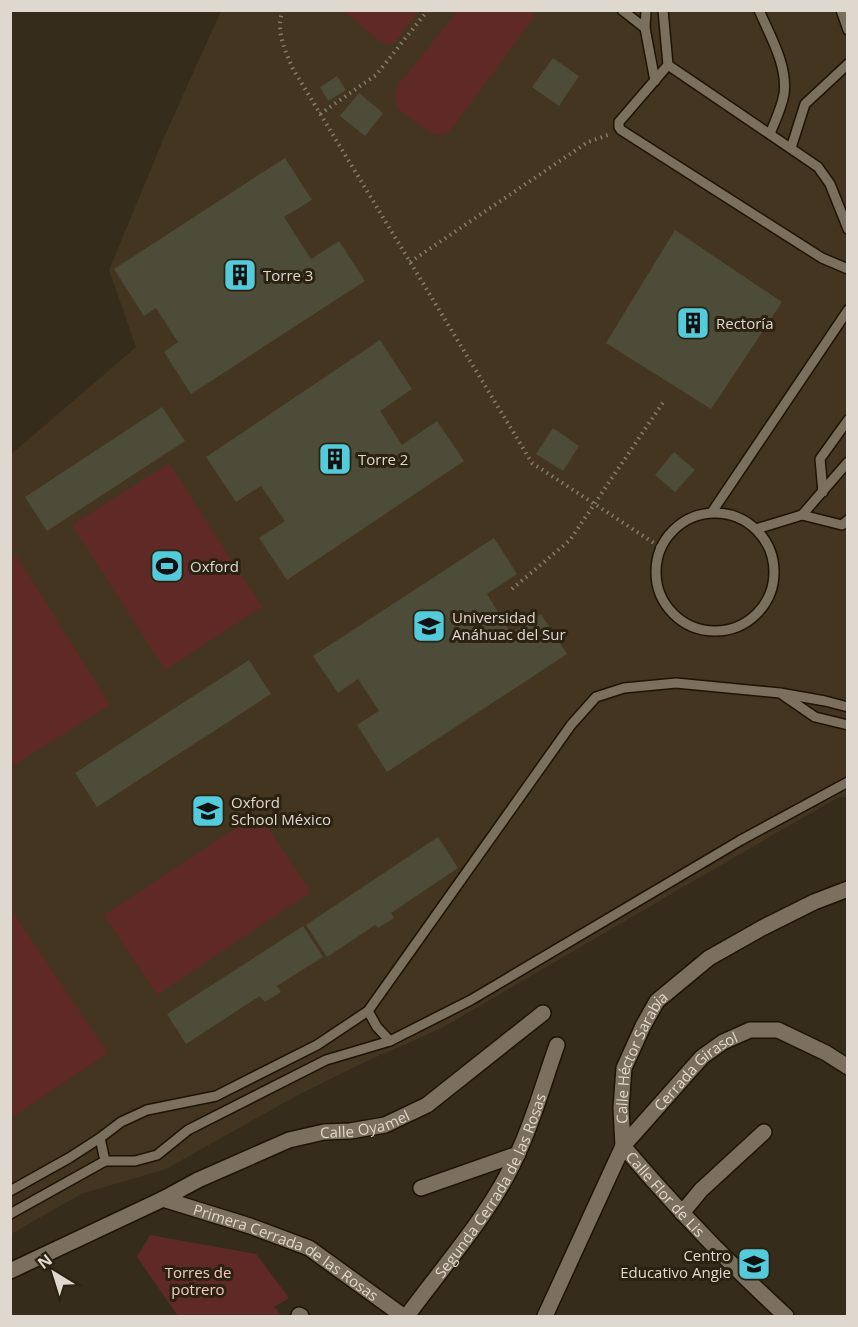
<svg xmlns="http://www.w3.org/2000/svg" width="858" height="1327" font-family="'Open Sans',sans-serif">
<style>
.built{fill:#43351f}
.green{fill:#5f2a25}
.building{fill:#4d4c38}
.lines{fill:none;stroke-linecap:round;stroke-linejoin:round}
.lane-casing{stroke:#1e1405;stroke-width:12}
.street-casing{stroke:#1e1405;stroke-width:18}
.path{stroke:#857d70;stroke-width:4;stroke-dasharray:1.5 4.5;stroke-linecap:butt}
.lane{stroke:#7b6f5d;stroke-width:9}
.street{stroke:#7b6f5d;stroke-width:15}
.labels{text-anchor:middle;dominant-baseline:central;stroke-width:6;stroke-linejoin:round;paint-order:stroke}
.poi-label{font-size:15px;fill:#dfd8ce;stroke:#2c2212;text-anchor:start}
.street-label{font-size:15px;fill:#dfd8ce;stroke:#2c2212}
.park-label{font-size:15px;fill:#f2c8c2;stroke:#2c2212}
</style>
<rect width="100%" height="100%" fill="#362c1c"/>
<polygon class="built" points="221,11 847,11 847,797 839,797 733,858 440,1029 367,1061 298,1095 166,1169 81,1194 11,1234 10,455 136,347 109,270 165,135"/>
<g class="green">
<polygon points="344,11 344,10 419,11 394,43 386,44 379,41"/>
<polygon points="457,11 535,11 533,19 449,132 439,135 429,132 397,108 395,97 396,88"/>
<polygon points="169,463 262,607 165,670 72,525"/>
<polygon points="17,556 110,705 11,767 10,560"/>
<polygon points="258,813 311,892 157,995 104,915"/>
<polygon points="10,908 108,1053 11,1118 10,1118"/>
<polygon points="150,1235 256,1254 289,1298 274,1307 282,1316 178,1316 137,1257"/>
</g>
<g class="building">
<polygon points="553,58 579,76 559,106 532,87"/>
<polygon points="337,76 346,90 328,101 320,87"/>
<polygon points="359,93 383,113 365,136 340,116"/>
<polygon points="285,158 312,200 284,217 311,259 339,241 365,281 191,394 164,352 178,342 156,308 144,316 114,269"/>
<polygon points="675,230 782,302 711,409 606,343"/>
<polygon points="380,340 412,389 380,411 402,445 437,421 464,461 287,580 259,538 285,521 261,486 236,502 206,457"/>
<polygon points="162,407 185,441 47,531 25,497"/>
<polygon points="553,428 579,446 563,471 536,454"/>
<polygon points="674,452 695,470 675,492 655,475"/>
<polygon points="494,538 517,574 487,594 511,633 541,614 567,654 387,772 357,725 379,711 358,679 338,693 313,656"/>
<polygon points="249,660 271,694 97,807 75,773"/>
<polygon points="438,837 458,868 391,913 394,918 378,928 375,925 327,957 306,925"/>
<polygon points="303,926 323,957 277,986 281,992 265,1002 260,996 186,1044 167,1014"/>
</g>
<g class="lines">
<g class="lane-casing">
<g id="lane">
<polyline points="622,10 645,28"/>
<polyline points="646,10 645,28 655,81"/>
<polyline points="663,10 668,65 619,122 619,127 621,130 822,258 848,269"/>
<path d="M 759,10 C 770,36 788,66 784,94 C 782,107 775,121 770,134"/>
<polyline points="841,10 848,30"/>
<polyline points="668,65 818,167 830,184 848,229"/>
<polyline points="791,148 805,104 848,64"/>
<polyline points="823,492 820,459 848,420"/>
<polyline points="712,512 848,310"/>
<circle cx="715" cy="572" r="59"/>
<polyline points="802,515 848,462"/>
<polyline points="756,529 802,515 842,525 848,520"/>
<polyline points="783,695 815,717 848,725"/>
<polyline points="368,1011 377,1027 390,1041"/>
<polyline points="100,1138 105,1161"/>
<polyline points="10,1191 69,1158 100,1138 121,1122 147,1110 216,1096 317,1045 368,1011 571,725 596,697 624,688 676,683 780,693 825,701 848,707"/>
<polyline points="10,1214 105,1161 135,1161 157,1155 188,1130 326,1060 390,1041 471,1000 741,840 848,782"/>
</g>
</g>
<g class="street-casing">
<g id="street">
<path id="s1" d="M 623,1146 L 702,1057 L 723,1042 L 750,1030 L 778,1030 L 826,1053 L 848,1067"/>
<path id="s2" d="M 623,1146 C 674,1206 728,1263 786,1316"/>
<polyline points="421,1188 518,1154"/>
<path id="s3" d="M 163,1199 L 250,1226 L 309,1248 L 403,1316"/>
<polyline points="682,1213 701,1190 764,1132"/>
<path id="s4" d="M 10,1271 L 163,1199 L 198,1180 L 289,1140 L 324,1132 L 350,1131 L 385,1125 L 427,1105 L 543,1013"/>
<polyline points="299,1315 301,1316"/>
<path id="s5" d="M 407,1316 C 444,1265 493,1211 518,1153 C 534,1119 544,1081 557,1045"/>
<path id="s6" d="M 545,1316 L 623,1146 L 621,1108 L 624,1068 L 643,1026 L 657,1001 L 709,958 L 762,928 L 814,902 L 848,889"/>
</g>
</g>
<g class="path">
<path d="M 283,10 C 275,31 285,50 293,69 L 532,463 L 660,547"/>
<polyline points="320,114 376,75 428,10"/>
<polyline points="410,262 588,142 608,135"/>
<polyline points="512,589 570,540 664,401"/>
</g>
<use href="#lane" class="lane"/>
<use href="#street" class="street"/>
</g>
<defs>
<g id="building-square" transform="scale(1.725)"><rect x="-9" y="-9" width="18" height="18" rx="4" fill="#53cbda" stroke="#2c2212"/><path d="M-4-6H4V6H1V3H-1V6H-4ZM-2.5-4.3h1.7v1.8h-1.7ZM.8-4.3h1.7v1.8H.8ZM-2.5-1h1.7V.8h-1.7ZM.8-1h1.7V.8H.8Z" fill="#111"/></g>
<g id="stadium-square" transform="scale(1.725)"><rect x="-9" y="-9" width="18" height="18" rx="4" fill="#53cbda" stroke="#2c2212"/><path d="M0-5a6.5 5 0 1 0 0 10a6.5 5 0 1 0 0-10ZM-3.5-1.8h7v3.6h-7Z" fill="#111"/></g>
<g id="university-square" transform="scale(1.725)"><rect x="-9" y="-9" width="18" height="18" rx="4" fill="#53cbda" stroke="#2c2212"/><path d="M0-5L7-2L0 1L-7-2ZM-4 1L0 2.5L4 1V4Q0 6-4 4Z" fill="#111"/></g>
<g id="school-square" transform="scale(1.725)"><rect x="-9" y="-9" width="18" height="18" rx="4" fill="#53cbda" stroke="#2c2212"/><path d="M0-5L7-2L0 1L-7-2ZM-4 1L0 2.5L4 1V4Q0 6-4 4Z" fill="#111"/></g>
</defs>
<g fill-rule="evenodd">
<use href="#building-square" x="240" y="275"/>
<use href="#building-square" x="693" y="323"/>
<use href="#building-square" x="335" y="459"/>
<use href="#stadium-square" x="167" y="566"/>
<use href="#university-square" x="429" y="626"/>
<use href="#school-square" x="208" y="811"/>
<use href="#school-square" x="754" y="1264"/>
</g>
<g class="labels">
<g class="poi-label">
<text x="263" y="275">Torre 3</text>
<text x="716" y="323">Rectoría</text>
<text x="358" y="459">Torre 2</text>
<text x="190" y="566">Oxford</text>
<text x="452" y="617">Universidad<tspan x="452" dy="17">Anáhuac del Sur</tspan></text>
<text x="231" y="802">Oxford<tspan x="231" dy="17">School México</tspan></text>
<text x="731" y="1255" text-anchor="end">Centro<tspan x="731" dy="17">Educativo Angie</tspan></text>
</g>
<g class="street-label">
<text stroke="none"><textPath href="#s6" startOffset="280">Calle Héctor Sarabia</textPath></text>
<text stroke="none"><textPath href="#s1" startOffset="105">Cerrada Girasol</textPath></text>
<text stroke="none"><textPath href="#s4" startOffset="386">Calle Oyamel</textPath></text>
<text stroke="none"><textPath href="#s5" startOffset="156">Segunda Cerrada de las Rosas</textPath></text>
<text stroke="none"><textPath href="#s2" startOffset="64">Calle Flor de Lis</textPath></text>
<text stroke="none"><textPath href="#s3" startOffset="135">Primera Cerrada de las Rosas</textPath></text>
</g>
<g class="park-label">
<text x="198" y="1272">Torres de<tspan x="198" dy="17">potrero</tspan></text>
</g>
</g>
<rect width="858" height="1327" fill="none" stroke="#dfd8ce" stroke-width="24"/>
<g transform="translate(54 1273) rotate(322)" stroke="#2c2212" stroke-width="4.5" paint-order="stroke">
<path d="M0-4.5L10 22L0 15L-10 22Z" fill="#dfd8ce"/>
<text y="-9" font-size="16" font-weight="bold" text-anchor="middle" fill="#dfd8ce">N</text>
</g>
</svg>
